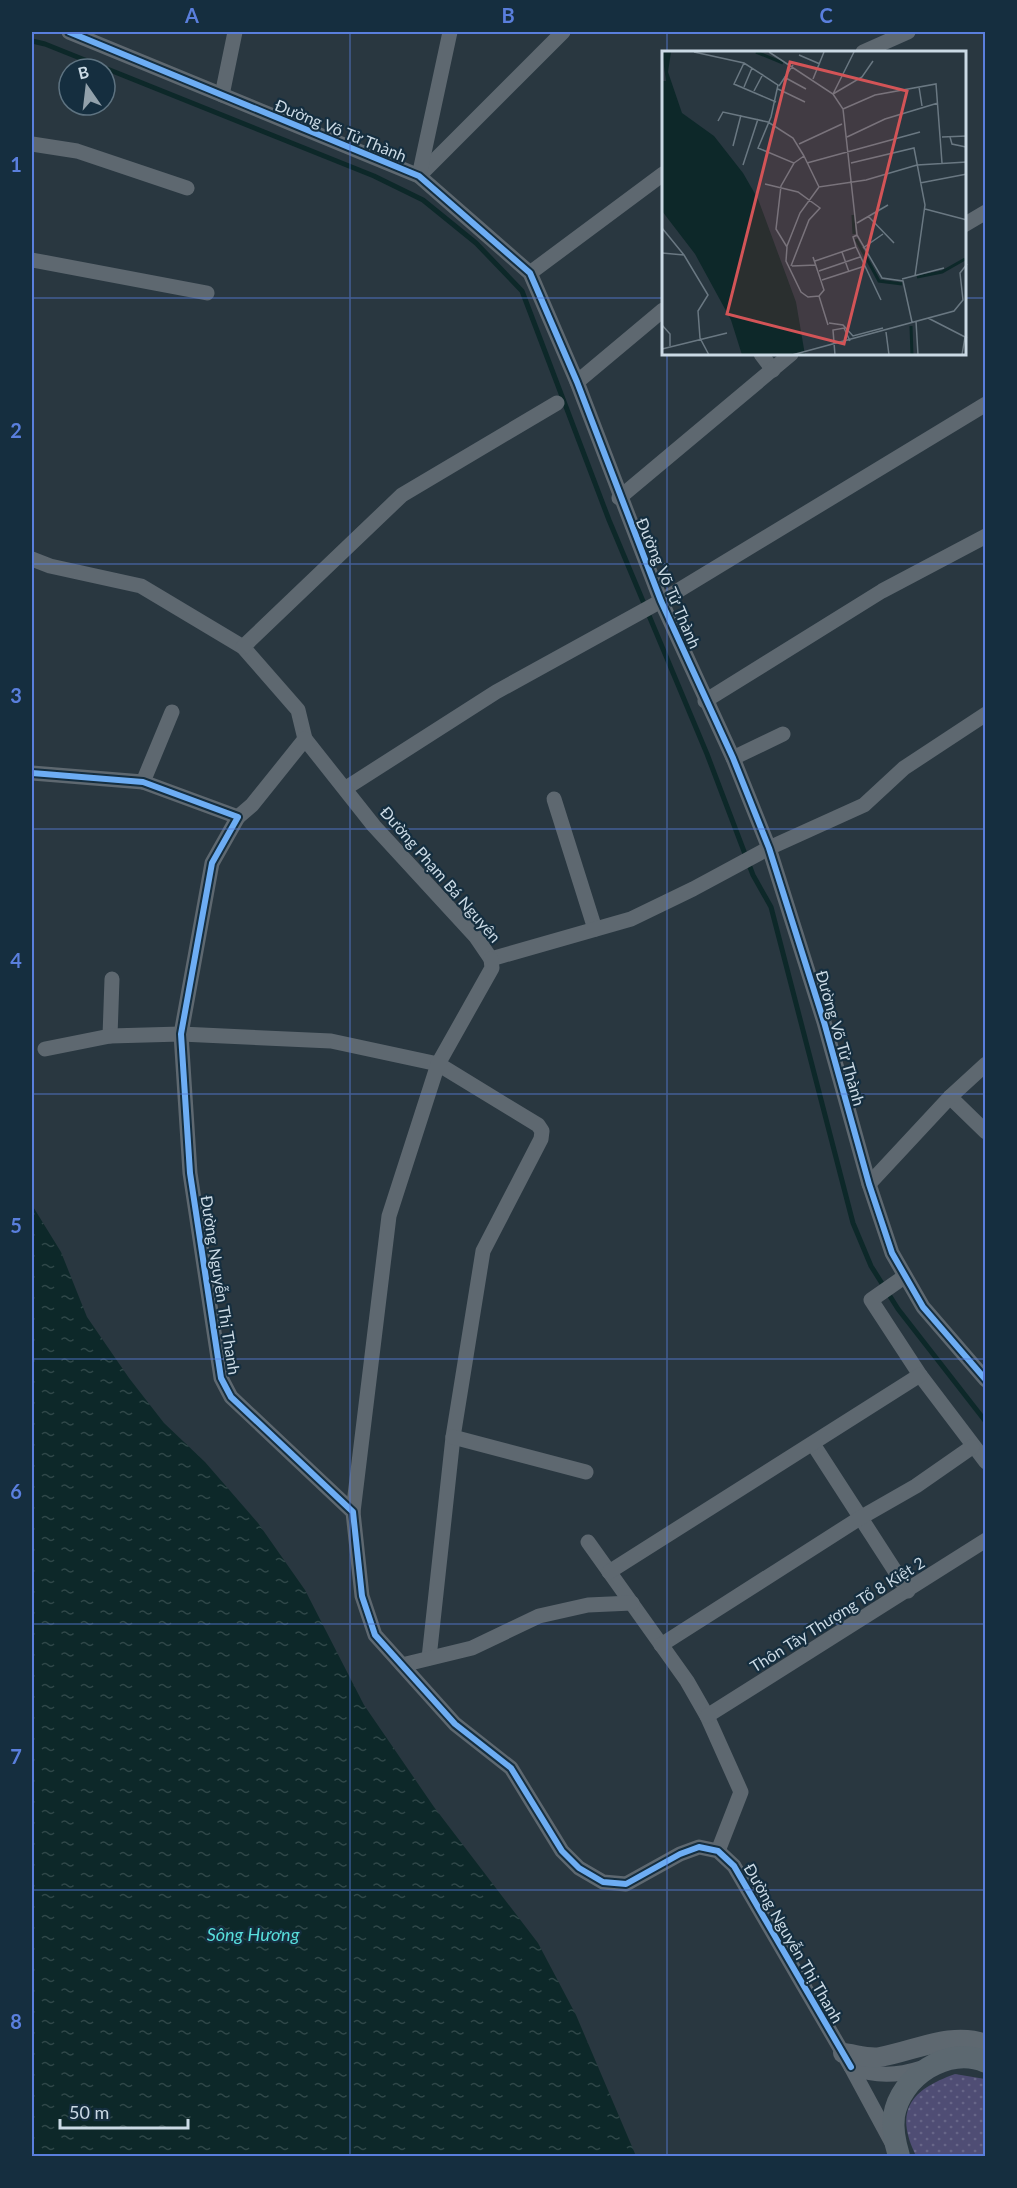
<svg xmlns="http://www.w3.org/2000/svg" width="1017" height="2188" font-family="Lato,sans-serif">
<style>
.grass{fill:url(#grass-dots)}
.water{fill:url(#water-ripples)}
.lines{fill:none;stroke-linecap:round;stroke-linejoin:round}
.stream{stroke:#0d2829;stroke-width:5}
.minor{stroke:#5e6870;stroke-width:15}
.tertiary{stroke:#5e6870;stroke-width:20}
.secondary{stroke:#5c6870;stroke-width:22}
.cycleway-casing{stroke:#152e3f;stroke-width:10}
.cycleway{stroke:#6dadf4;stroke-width:6}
.grid{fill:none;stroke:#5a7fdd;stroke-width:1.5;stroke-opacity:0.55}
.labels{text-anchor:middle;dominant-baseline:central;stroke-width:4.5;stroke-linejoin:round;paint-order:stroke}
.street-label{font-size:16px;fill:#cbdae5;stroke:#152e3f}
.water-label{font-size:18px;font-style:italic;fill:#58dedc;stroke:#152e3f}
.inset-river{fill:none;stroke:#0d2829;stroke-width:3}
.inset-road{fill:none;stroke:#6a7882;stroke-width:1.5}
.view{fill:#d35457;fill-opacity:0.15;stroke:#d35457;stroke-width:3}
.inset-edge{fill:none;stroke:#cbdae5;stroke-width:3}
.neatline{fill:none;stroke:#5a7fdd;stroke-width:2}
.grid-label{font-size:20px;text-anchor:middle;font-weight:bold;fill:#5a7fdd}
</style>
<defs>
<pattern id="grass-dots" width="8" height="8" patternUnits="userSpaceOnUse" patternTransform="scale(1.5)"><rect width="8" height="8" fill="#4f4d74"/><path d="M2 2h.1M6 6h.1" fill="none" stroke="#676688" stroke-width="1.8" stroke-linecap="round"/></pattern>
<pattern id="water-ripples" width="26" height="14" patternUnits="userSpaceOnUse" patternTransform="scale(1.5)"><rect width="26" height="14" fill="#0d2829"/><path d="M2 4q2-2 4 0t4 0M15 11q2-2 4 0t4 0" fill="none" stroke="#2f4748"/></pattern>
</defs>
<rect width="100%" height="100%" fill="#293740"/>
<path class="grass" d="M 955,2074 L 985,2079 L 985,2156 L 916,2156 C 894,2111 910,2090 955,2074 Z"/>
<polygon class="water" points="32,1205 61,1252 87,1317 129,1378 164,1423 205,1462 258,1523 305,1590 364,1705 434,1807 538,1943 576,2015 636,2156 32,2156"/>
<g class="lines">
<polyline class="stream" points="32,41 45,44 374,176 423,200 476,243 522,291 609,520 707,754 753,875 771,907 853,1223 871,1266 898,1309 986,1422"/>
<g class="minor">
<polyline points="69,32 419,176 530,273 577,382 661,601 733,758 769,848 824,1022 869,1184 892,1253 923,1307 986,1380"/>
<polyline points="863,52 908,32"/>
<polyline points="222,95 235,32"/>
<polyline points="32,144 77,151 187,188"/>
<polyline points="419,176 563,32"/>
<polyline points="419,176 450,32"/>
<polyline points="964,225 986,212"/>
<polyline points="32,260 207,293"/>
<polyline points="530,273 663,174"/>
<polyline points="761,354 773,370"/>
<polyline points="577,382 663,310"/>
<polyline points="619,498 791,354"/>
<polyline points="32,559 50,566 141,586 243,647 298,710 305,739"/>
<polyline points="243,647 402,495 557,403"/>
<polyline points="705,701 882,591 986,536"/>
<polyline points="733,758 783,734"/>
<polyline points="32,773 143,782 238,817 212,863 181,1034 190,1173 221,1378 231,1397 353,1512 362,1596 375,1635 455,1724 511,1768 562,1851 579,1868 603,1882 626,1884 680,1854 699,1847 718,1851 734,1866 851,2067"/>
<polyline points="143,782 172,712"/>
<polyline points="346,788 496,692 661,601 986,404"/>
<polyline points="554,799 595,929"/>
<polyline points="238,817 252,805 305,739 374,826 476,937 491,959 631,919 693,889 769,848 864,805 904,768 986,714"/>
<polyline points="110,1036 112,979"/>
<polyline points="45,1049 110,1036 181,1034 331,1041 438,1064 538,1125 542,1131 541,1139 483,1251 453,1437 429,1658"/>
<polyline points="950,1097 986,1132"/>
<polyline points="869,1184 950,1097 986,1064"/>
<polyline points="904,1277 871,1300 920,1375 986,1462"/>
<polyline points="453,1437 586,1472"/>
<polyline points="813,1444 908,1591"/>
<polyline points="353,1512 389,1216 438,1064 492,968 491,959"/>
<polyline points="588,1542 687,1681 707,1716 741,1792 718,1851"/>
<polyline points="609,1572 920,1375"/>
<polyline points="661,1645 860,1518 916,1486 972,1447"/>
<polyline points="402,1665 472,1648 539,1616 588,1605 632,1603"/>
<polyline points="707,1716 986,1540"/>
<path d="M 892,2143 L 851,2067 C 876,2077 897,2076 922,2068"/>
</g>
<path class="tertiary" d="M 843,2053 C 854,2054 869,2059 880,2057 C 915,2051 951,2031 986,2044"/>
<path class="secondary" d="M 899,2156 C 895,2143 892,2130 894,2116 C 900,2077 948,2045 986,2062"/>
<g class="cycleway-casing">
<g id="cycleway">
<polyline points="69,32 419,176 530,273 577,382 661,601 733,758 769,848 824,1022 869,1184 892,1253 923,1307 986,1380"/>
<polyline points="32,773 143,782 238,817 212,863 181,1034 190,1173 221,1378 231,1397 353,1512 362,1596 375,1635 455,1724 511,1768 562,1851 579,1868 603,1882 626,1884 680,1854 699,1847 718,1851 734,1866 851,2067"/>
</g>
</g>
<use href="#cycleway" class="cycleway"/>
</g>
<path class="grid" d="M 350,32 L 350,2156M 667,32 L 667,52M 32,298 L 663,298M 964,298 L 986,298M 667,354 L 667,2156M 32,564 L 986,564M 32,829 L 986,829M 32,1094 L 986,1094M 32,1359 L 986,1359M 32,1624 L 986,1624M 32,1890 L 986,1890"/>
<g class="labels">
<g class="street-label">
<text transform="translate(341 130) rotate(22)">Đường Võ Tử Thành</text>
<text transform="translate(669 583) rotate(67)">Đường Võ Tử Thành</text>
<text transform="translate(441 874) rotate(49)">Đường Phạm Bá Nguyên</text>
<text transform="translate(841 1038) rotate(74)">Đường Võ Tử Thành</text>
<text transform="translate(221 1285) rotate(81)">Đường Nguyễn Thị Thanh</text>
<text transform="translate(837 1614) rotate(-32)">Thôn Tây Thượng Tổ 8 Kiệt 2</text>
<text transform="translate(794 1943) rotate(60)">Đường Nguyễn Thị Thanh</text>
</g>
<g class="water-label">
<text x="253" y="1934">Sông Hương</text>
</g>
</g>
<g transform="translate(662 51)">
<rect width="304" height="304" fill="#293740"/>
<path d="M 0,1 L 9,1 L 6,21 L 20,62 L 52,85 L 81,122 L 96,148 L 134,251 L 143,304 L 80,304 L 69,269 L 33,203 L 0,160 L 0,30 L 4,30 Z" fill="#0d2829"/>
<path class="inset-river" d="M 94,1 L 121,12M 191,164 L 192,183M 194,188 L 217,230 L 240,233M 255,226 L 280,221 L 303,208M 249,275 L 250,304"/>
<path class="inset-road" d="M 32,1 L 82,12 L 116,34 L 109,66 L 96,97 L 132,112 L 119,135 L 114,178 L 125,196 L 124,210 L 139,241 L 146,246 L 157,245 L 166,274M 107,1 L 171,43 L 181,58 L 195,184 L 220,227 L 241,230 L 250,271M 137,4 L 158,13M 82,12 L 72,33 L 114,51M 122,26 L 144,38M 151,28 L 162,1M 117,35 L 131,14M 82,36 L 90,17M 257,36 L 260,55M 116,38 L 143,51M 92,40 L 101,23M 171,43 L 200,26 L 211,10M 171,43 L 192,1M 181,58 L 213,44 L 274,33 L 280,112M 56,70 L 61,61 L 106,71M 106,71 L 131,87 L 142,105M 185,86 L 223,68 L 276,52M 280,86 L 305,85M 288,86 L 290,93 L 304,96M 137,93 L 180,73M 71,95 L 79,64M 132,112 L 142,105 L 157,136 L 204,129 L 255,114 L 305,111M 145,112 L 258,81M 189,112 L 252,97 L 263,154 L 253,225M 81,114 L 96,68M 258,132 L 305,123M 103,133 L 136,141 L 158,157 L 147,169 L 129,215M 263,158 L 305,169M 206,165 L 232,192M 195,172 L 226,154M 0,177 L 22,204 L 46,244 L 36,260 L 38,287 L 47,304M 195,184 L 191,186 L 194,196 L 219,249M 125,195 L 138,162 L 157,136M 201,197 L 221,183M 180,201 L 187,221M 0,202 L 22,204M 151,206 L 162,239 L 157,245M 153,210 L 194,196M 130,215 L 154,214M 157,220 L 198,206M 240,228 L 282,217M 160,229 L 203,215M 266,267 L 305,287M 254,270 L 256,304M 167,272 L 181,274 L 191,285 L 221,277M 0,274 L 8,283 L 8,295M 224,281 L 227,304M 0,298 L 65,282M 130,304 L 292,260 L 301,249 L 298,222 L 305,213M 173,304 L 171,279 L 182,277 L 188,290M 300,304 L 303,286"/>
<path class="view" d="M 128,11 L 245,40 L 182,293 L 65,263 Z"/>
<rect width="304" height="304" class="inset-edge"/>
</g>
<rect width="1017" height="2188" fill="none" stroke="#152e3f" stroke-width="66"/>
<g transform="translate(87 87) rotate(346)"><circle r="28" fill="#152e3f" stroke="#5e7381" stroke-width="1.5"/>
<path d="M0-4.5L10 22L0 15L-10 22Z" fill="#92a1ab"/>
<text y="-9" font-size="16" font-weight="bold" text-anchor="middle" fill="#cbdae5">B</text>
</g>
<path d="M60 2119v9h128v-9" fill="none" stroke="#cbdae5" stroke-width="3"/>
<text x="69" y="2119" font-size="18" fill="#cbdae5" stroke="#152e3f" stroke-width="4.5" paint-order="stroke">50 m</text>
<rect x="33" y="33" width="951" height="2122" class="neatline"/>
<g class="grid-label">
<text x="192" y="23">A</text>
<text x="508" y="23">B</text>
<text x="826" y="23">C</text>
<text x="16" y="172">1</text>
<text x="16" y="438">2</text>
<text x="16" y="703">3</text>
<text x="16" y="968">4</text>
<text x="16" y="1233">5</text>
<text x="16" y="1499">6</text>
<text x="16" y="1764">7</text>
<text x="16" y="2029">8</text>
</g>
</svg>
